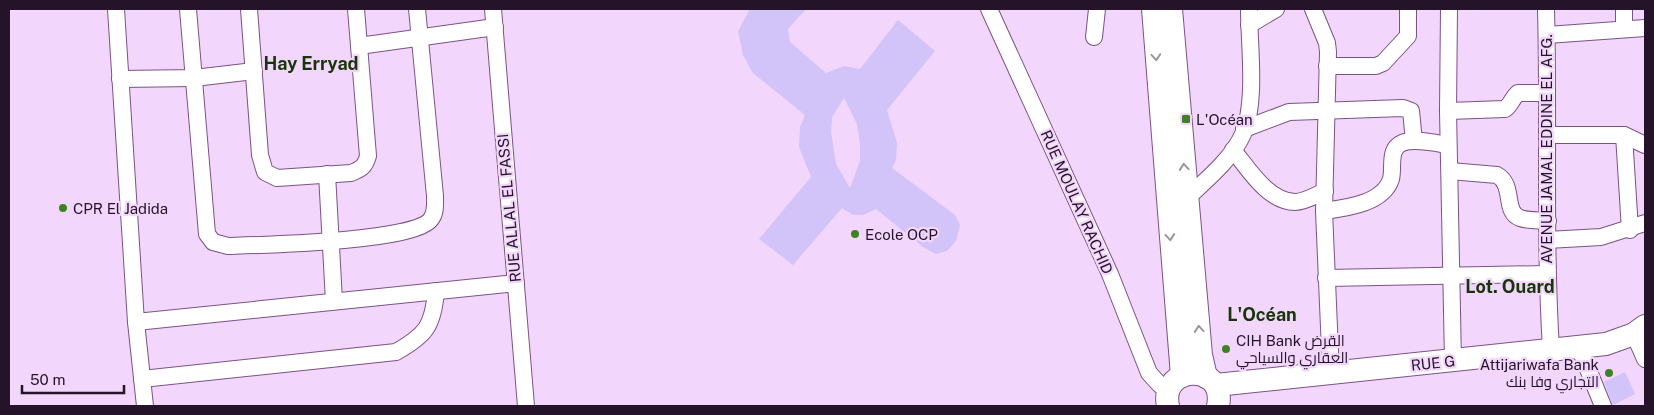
<svg xmlns="http://www.w3.org/2000/svg" width="1654" height="415" font-family="'Public Sans',Cairo,sans-serif">
<style>
.building{fill:#d2c3f9;fill-rule:evenodd}
.lines{fill:none;stroke-linecap:round;stroke-linejoin:round}
.street-casing{stroke:#7b5288;stroke-width:18}
.secondary-casing{stroke:#7b5288;stroke-width:24}
.street{stroke:#fff;stroke-width:16}
.secondary{stroke:#fff;stroke-width:22}
.oneway{stroke:#9c959f}
.poi-dot{fill:#408223;stroke:#f2d6fb;stroke-width:2}
.labels{text-anchor:middle;dominant-baseline:central;stroke-width:4.5;stroke-linejoin:round;paint-order:stroke}
.poi-label{font-size:15px;fill:#241329;stroke:#f2d6fb;text-anchor:start}
.street-label{font-size:15px;fill:#241329;stroke:#f2d6fb}
.quarter-label{font-size:18px;font-weight:bold;fill:#163508;stroke:#f2d6fb}
</style>
<rect width="100%" height="100%" fill="#f2d6fb"/>
<g class="building">
<path d="M 750,9 L 806,9 L 788,29 L 790,42 L 826,73 L 844,66 L 860,69 L 898,20 L 935,51 L 887,110 L 897,143 L 896,160 L 892,168 L 955,215 L 960,225 L 956,241 L 947,251 L 936,254 L 923,247 L 876,209 L 863,215 L 853,215 L 842,208 L 793,265 L 759,239 L 811,177 L 799,147 L 800,127 L 805,115 L 753,73 L 743,55 L 738,31 ZM 844,98 L 857,124 L 860,143 L 860,161 L 850,188 L 836,164 L 831,132 L 832,117 Z"/>
<polygon points="1625,372 1635,394 1613,405 1604,382"/>
</g>
<g class="lines">
<g class="street-casing">
<g id="street">
<polyline points="116,9 136,322 145,406"/>
<path d="M 188,9 L 207,234 L 213,242 L 228,246 C 259,245 416,242 431,219 C 436,213 435,204 435,196 L 417,9"/>
<path d="M 249,9 L 260,155 L 265,172 L 277,178 L 351,173 C 361,169 365,167 368,156 L 356,9"/>
<polyline points="493,9 526,406"/>
<polyline points="989,9 1110,274 1149,373 1160,385 1169,389"/>
<polyline points="1313,9 1327,43 1328,52 1324,211 1331,374"/>
<polyline points="1449,9 1448,111 1453,361"/>
<path d="M 1546,9 C 1549,122 1544,236 1551,349"/>
<polyline points="1624,9 1624,28"/>
<polyline points="1249,25 1276,9"/>
<polyline points="1547,35 1645,28"/>
<polyline points="1094,37 1097,9"/>
<polyline points="359,46 495,27"/>
<polyline points="1327,66 1376,66 1383,63 1408,36 1408,9"/>
<polyline points="120,79 194,78 254,71"/>
<path d="M 1448,111 L 1505,109 C 1511,105 1512,98 1518,93 L 1547,93"/>
<polyline points="1244,129 1289,112 1403,108 1411,111 1414,141"/>
<polyline points="1547,135 1624,135 1645,145"/>
<polyline points="1624,135 1630,230"/>
<path d="M 1233,150 C 1248,168 1268,202 1295,202 C 1305,202 1316,195 1325,191"/>
<path d="M 1450,171 L 1497,175 C 1515,185 1503,212 1520,218 C 1528,221 1540,220 1548,221"/>
<polyline points="327,174 334,301"/>
<path d="M 1187,198 C 1206,180 1232,159 1243,134 C 1257,101 1249,46 1249,9"/>
<path d="M 1324,211 C 1345,208 1383,204 1391,179 C 1394,167 1388,149 1402,143 C 1415,138 1435,143 1448,145"/>
<polyline points="1547,240 1601,237 1645,223"/>
<polyline points="1326,278 1546,274"/>
<polyline points="136,322 516,283"/>
<polyline points="1634,334 1645,359"/>
<polyline points="1579,347 1603,406"/>
<path d="M 142,379 L 396,352 C 426,335 433,326 436,291"/>
</g>
</g>
<g class="secondary-casing">
<g id="secondary">
<polyline points="1153,9 1182,376"/>
<polyline points="1171,9 1201,355 1206,377"/>
<polyline points="1216,385 1606,344 1634,334 1645,326"/>
<path d="M 1168,406 C 1159,364 1227,362 1218,406"/>
</g>
</g>
<use href="#street" class="street"/>
<use href="#secondary" class="secondary"/>
</g>
<defs><path id="oneway-chevron" d="M-2-3.5L2.5 0L-2 3.5" fill="none" stroke-width="1.6" stroke-linecap="round" stroke-linejoin="round" transform="scale(1.25)"/></defs>
<g class="oneway">
<use href="#oneway-chevron" transform="translate(1156 57) rotate(86)"/>
<use href="#oneway-chevron" transform="translate(1184 167) rotate(-95)"/>
<use href="#oneway-chevron" transform="translate(1170 237) rotate(85)"/>
<use href="#oneway-chevron" transform="translate(1199 329) rotate(-95)"/>
</g>
<g class="poi-dot">
<rect x="1181" y="114" width="10" height="10" rx="2.5"/>
<circle cx="63" cy="208" r="5"/>
<circle cx="855" cy="234" r="5"/>
<circle cx="1226" cy="349" r="5"/>
<circle cx="1609" cy="373" r="5"/>
</g>
<g class="labels">
<g class="poi-label">
<text x="1196" y="119">L'Océan</text>
<text x="73" y="208">CPR El Jadida</text>
<text x="865" y="234">Ecole OCP</text>
<text x="1236" y="340">CIH Bank القرض<tspan x="1236" dy="17">العقاري والسياحي</tspan></text>
<text x="1599" y="364" text-anchor="end">Attijariwafa Bank<tspan x="1599" dy="17">التجاري وفا بنك</tspan></text>
</g>
<g class="street-label">
<text transform="translate(1546 149) rotate(-90)">AVENUE JAMAL EDDINE EL AFG.</text>
<text transform="translate(1077 202) rotate(66)">RUE MOULAY RACHID</text>
<text transform="translate(509 208) rotate(-95)">RUE ALLAL EL FASSI</text>
<text transform="translate(1433 363) rotate(-6)">RUE G</text>
</g>
<g class="quarter-label">
<text x="311" y="63">Hay Erryad</text>
<text x="1510" y="286">Lot. Ouard</text>
<text x="1262" y="314">L'Océan</text>
</g>
</g>
<rect width="1654" height="415" fill="none" stroke="#241329" stroke-width="20"/>
<path d="M22 385v8h102v-8" fill="none" stroke="#241329" stroke-width="2.5"/>
<text x="30" y="385" font-size="15" fill="#241329" stroke="#f2d6fb" stroke-width="4" paint-order="stroke">50 m</text>
</svg>
